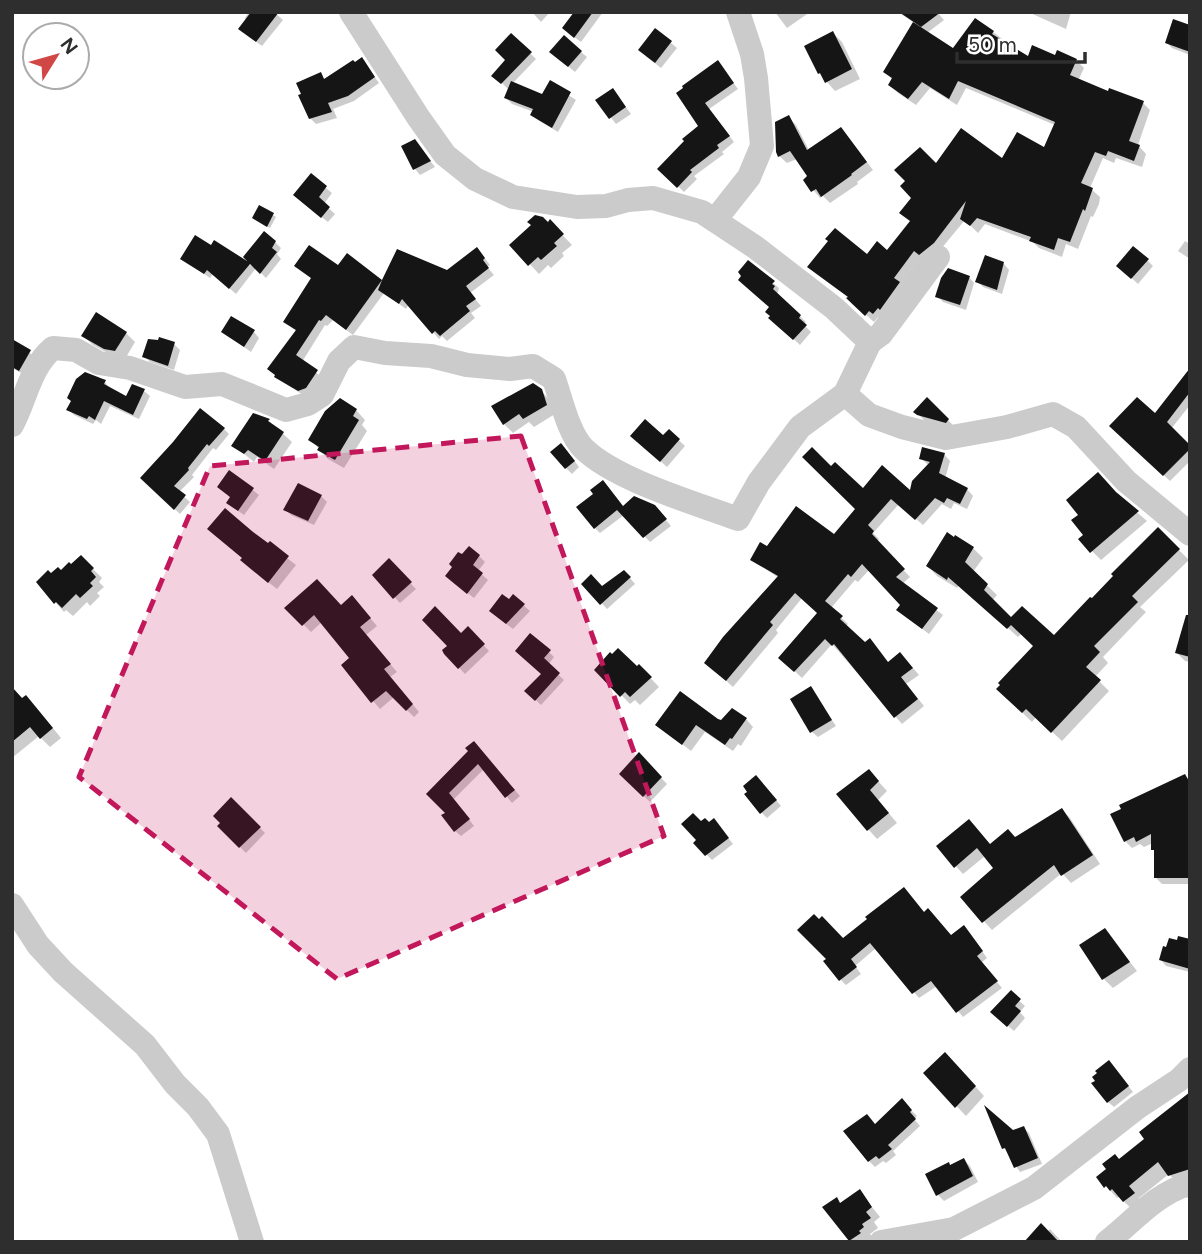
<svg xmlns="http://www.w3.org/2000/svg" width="1202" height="1254" font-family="Figtree,sans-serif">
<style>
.shadow{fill:#0003}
.building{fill:#151515}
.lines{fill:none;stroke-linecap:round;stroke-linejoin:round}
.minor{stroke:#cbcbcb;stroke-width:24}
.marked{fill:#c2185b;fill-opacity:0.2;stroke:#c2185b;stroke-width:5;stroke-dasharray:14 9;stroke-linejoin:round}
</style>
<rect width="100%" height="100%" fill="#fff"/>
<g class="shadow">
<polygon points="249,12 274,12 283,20 262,46 246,34 247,20 245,18"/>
<polygon points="532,12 550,12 541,22"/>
<polygon points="576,12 603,12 581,42 570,34"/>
<polygon points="775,12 810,12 787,28"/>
<polygon points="898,12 937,12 944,20 927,33 954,50 993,32 1028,58 1056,57 1076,60 1084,68 1078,81 1109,94 1143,103 1150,110 1138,145 1146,154 1142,167 1116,158 1114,163 1103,158 1090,188 1100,197 1099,204 1093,217 1091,216 1078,249 1066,244 1062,257 1039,248 1033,242 985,224 978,233 965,220 882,320 878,317 874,322 856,306 867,256 888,252 911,222 936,166 1002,161 1045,150 1055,125 966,88 957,105 930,88 916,105 898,93 890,85 893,80 885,72 915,23"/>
<polygon points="1028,12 1071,12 1066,29"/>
<polygon points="1190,27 1190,55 1172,48 1167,43"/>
<polygon points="656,30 677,48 661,68 646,56"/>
<polygon points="833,33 842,42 860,79 835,91 819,73"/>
<polygon points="511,35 536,59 512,84 543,96 550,83 576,100 558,132 538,120 532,115 534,112 512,104 506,98 509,90 494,75 507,60"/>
<polygon points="581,52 587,57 575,72 557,57"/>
<polygon points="362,59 379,83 354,101 333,109 337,118 316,124 310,118 320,75 326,80"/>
<polygon points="718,62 738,89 709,109 734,142 722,152 724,154 694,176 697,179 684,192 660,169 701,127 686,88"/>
<polygon points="613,90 631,114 616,124 598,101"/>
<polygon points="788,117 796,125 809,150 848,137 873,170 857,182 858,184 830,203 823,196 820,198 805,180 810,177 797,159 787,163 779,156"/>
<polygon points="415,141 435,167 420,175 415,169"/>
<polygon points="311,176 332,193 324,204 335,214 328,222 301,201"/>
<polygon points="260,207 276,217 270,228 256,220"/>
<polygon points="550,222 572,245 562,253 564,256 551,268 548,265 539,274 512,245"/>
<polygon points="1185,241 1190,244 1190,259 1178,251"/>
<polygon points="275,242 281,248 277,254 281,259 266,278 256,268 236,294 213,274 210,278 182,259 212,248 215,243 253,267"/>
<polygon points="347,255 383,283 448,272 483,256 490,265 487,267 494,275 470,293 481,306 471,313 475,318 447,341 442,336 439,339 409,304 406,309 384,293 353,335 333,320 327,326 325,325 302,362 323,378 306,397 276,377 297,332 285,322 312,279 296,266 338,267"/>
<polygon points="986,257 1004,264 1009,270 1002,294 983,287 977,281"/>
<polygon points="1147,260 1153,266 1138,284 1124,271"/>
<polygon points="748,263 779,288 777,295 806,322 803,324 811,332 800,345 771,318 771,307"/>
<polygon points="969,277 974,283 966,310 943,302 937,296"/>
<polygon points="223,332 254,332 259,338 251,352"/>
<polygon points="126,333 135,342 125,359 115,357 93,345 83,336"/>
<polygon points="160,339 174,344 180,350 174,370 150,362 144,356"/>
<polygon points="12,340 35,357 25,375 12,368"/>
<polygon points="1190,374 1190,405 1171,429 1190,448 1190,461 1170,481 1111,426 1155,416"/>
<polygon points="105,382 110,389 127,398 144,391 150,396 139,419 110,406 101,424 96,420 93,424 74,415 68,409 73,402"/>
<polygon points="540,390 550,400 555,414 534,427 529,422 513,433 504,424"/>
<polygon points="927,400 954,426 952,428 925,421 916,412"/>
<polygon points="356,410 365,420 362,425 367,431 344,468 328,459 311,440"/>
<polygon points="254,415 269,421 292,442 274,469 257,457 254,462 233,445"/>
<polygon points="224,429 229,434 216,450 213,448 192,475 194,477 179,492 190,502 180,514 142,478"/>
<polygon points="669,431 685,446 667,467 638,441 663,438"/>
<polygon points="567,451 579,467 572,474 566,468"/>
<polygon points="944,454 950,461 945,479 967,489 973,496 967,509 954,503 951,509 942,504 923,525 899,504 873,533 879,539 877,542 910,577 902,584 943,615 929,634 905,616 902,605 869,570 858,582 855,580 831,608 848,624 845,627 889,663 906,660 919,675 906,684 924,706 902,724 832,644 802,678 781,658 819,613 802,598 776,630 778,633 733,687 713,669 779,578 752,560 767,549 834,536 857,509 831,469 863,490 911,493 929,466 921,458"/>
<polygon points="230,472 259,495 244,515 234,508"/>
<polygon points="596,494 623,508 660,513 671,526 650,542 624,515 600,533 595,528"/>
<polygon points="321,496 327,502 314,525 291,515 285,509"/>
<polygon points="1118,496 1147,521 1101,560 1092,551 1085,535"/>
<polygon points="225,510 296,565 277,589 250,568 243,558"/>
<polygon points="1158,529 1189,560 1140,607 1146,612 1103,657 1108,663 1095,677 1109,691 1062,741 1036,717 1032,722 998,689 1035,646 1021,634 1018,637 959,585 957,588 937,576 928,566 973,548 983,558 973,572 997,595 992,601 1011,620 1054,638 1092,601"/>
<polygon points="479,556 485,562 478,571 488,580 474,598 453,582"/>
<polygon points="81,557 102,578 99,582 104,587 97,593 100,596 90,606 87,602 73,616 66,610 64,612 38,582 71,567"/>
<polygon points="389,561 416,589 400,603 374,575"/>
<polygon points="630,578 635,584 607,609 584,584 603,588"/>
<polygon points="514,597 530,611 513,629 497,617"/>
<polygon points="359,605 377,626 366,635 397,672 390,677 419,712 414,717 394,697 380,709 343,666 352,658 322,622 311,632 287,608"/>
<polygon points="1190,607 1190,662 1185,661 1177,653"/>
<polygon points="468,628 489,651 465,674 445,653"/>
<polygon points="531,635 554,657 548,665 564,680 541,705 527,691 543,674"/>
<polygon points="639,666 659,687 640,705 635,700 630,704 597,670 637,669"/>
<polygon points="810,688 836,726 818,737 812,732"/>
<polygon points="35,706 61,738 50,747 39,736 12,758 12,708"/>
<polygon points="746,719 753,727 741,746 738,744 733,751 705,732 691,751 658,725"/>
<polygon points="479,749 520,796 512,803 484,769 454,799 474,826 461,836 455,831 447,813 428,794"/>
<polygon points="639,755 667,784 650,802 621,774"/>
<polygon points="1185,776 1190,781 1190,891 1189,884 1162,884 1155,877 1156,852 1153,849 1153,843 1144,847 1140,844 1132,848 1125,841"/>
<polygon points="878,781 887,791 878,800 897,823 877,839 838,795"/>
<polygon points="762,783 781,806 767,818 761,812"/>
<polygon points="231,800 265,833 246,853 219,826"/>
<polygon points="1062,810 1070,818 1100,864 1071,883 1062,873 992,930 962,897 996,868 985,856 963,874 938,847 991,846 1016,839"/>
<polygon points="714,820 733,844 712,860 695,843 701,823 709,825"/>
<polygon points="925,914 952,937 969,933 987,958 981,963 1002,988 963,1017 937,986 919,998 876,948 855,966 861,974 846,985 841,980 843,940"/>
<polygon points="1105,930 1137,971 1113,988 1104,979"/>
<polygon points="1190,941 1190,972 1166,966 1161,960"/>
<polygon points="1011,993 1025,1006 1020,1012 1025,1018 1014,1031 992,1012"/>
<polygon points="954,1063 984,1096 966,1116 925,1073"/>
<polygon points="1114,1068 1133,1092 1114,1107 1108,1102"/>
<polygon points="1190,1094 1190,1183 1181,1187 1169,1174 1139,1198 1136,1213 1119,1197 1117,1198 1098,1177 1147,1139"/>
<polygon points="902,1101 917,1116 914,1119 920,1126 893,1151 896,1155 886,1163 883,1161 875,1167 869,1161 875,1126"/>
<polygon points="1024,1128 1029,1133 1042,1164 1020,1172 1004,1148 1012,1132"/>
<polygon points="964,1160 970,1166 978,1182 944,1201 938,1195 928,1174"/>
<polygon points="859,1191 880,1217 874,1222 878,1228 870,1234 872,1237 868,1242 852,1242 850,1239 841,1204"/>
<polygon points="1050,1229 1062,1242 1028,1242 1047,1232"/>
</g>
<g class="building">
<polygon points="251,12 279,12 256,42 238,29"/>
<polygon points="574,12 593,12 574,38 562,28"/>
<polygon points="899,12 941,12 921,27"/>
<polygon points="975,18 994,31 992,34 1028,56 1032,45 1055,55 1057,50 1077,59 1070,75 1108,91 1109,88 1144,101 1129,141 1140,145 1134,161 1108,151 1106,156 1095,152 1081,183 1093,188 1085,211 1083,209 1070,242 1058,238 1054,250 1029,241 1031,237 977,218 970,226 960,219 966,201 934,243 919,255 914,251 894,278 900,282 880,310 878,308 873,314 869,311 865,316 846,298 848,297 807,267 828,241 825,239 835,228 867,254 877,241 887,250 910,221 899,213 911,198 900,186 905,181 894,170 920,147 936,163 961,128 1002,158 1017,132 1044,147 1055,122 958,81 949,99 922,82 908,99 888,85 892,78 883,72 913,22 953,48"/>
<polygon points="1173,19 1190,25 1190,52 1165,43"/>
<polygon points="655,28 672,41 655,63 638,50"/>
<polygon points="833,31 852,69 825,83 820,73 818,74 804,46"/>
<polygon points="511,33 532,52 501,84 491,76 505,60 495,50"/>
<polygon points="564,35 582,51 568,67 549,52"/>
<polygon points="362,57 375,77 348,96 328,103 332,112 309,119 298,95 301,94 296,83 321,72 324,79 353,60 355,62"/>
<polygon points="718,60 734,83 705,103 730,136 717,145 719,148 690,170 692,172 677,188 657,169 684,141 682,139 698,126 676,93 683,88 682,86"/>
<polygon points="550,80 571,92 552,128 530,115 533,109 504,98 511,81 542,94"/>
<polygon points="613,88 626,107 609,119 595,100"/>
<polygon points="789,115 807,150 841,127 867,162 851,174 852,175 821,197 816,189 811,192 803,180 807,176 790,151 778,157 776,152 775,122"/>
<polygon points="415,139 431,161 413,170 401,146"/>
<polygon points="311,173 327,186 319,197 330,207 321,218 293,195"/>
<polygon points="259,205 274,213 267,227 252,218"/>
<polygon points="535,215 543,217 548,222 550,219 564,234 554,243 557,246 541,260 538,257 528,266 509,245 531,225 527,222"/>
<polygon points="264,231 276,241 272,248 277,252 260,274 250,264 229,289 207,270 204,274 180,259 195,235 211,245 214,240 247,261 243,257"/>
<polygon points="309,245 338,265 347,253 382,280 397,249 447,270 477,247 485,258 483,260 489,268 466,286 476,299 466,306 470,311 440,336 435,331 432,334 402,299 399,304 378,290 382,280 346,330 326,315 321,321 319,320 296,355 318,370 306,388 298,391 274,377 275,375 267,369 296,330 283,322 311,278 294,266"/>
<polygon points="1133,246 1149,259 1131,279 1116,266"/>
<polygon points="985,255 1004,262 997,290 975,282"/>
<polygon points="748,260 775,281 772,284 775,286 773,289 801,315 799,318 807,325 793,340 768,318 770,316 765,312 769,307 738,280 741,276 738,272"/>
<polygon points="948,268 970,276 960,305 935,297 941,278"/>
<polygon points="96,312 127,332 115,351 104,349 81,336"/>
<polygon points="231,316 255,330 244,347 221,332"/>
<polygon points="159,337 175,342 168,366 142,357 148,339 158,340"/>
<polygon points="12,339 31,350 19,371 12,367"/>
<polygon points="1190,368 1190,392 1167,422 1190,445 1190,449 1163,476 1109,426 1137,397 1155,413"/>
<polygon points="85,372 103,379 106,380 104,384 126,396 132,384 145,389 133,415 104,401 95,420 89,416 87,419 66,410 71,401 67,398 76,379"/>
<polygon points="533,383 542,389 547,405 523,419 519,414 503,425 491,406"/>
<polygon points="927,397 949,419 946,423 917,415 913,412"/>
<polygon points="340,398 357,409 353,416 359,420 335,460 317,450 319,447 308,440 325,411"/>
<polygon points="200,408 225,428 209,446 207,444 188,468 189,470 174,486 186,495 174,510 140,478 173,442"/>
<polygon points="253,413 270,419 268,421 284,432 265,461 248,450 244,454 231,446"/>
<polygon points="645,419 663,435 669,429 680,439 660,462 630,436"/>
<polygon points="561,443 575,461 565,469 550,452"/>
<polygon points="812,447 831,466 835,462 863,488 882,465 910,490 912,481 930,462 919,459 922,447 945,453 939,473 968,488 960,504 947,498 944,503 935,498 915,520 891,499 868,525 874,531 872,534 905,569 896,577 938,608 922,629 896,610 900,605 862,564 851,577 848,574 825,601 843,616 840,619 865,642 870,638 888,662 900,652 913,668 901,677 918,699 894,718 834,644 832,646 825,639 794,672 778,658 817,613 795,593 770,622 773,625 726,681 704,663 723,637 778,576 750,560 760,542 767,546 796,506 834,534 855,509 802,457"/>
<polygon points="229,470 254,488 238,511 226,503 230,497 217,487"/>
<polygon points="1098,472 1116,492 1139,511 1090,553 1078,539 1083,535 1071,520 1078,515 1066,500"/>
<polygon points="603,480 623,506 634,496 655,505 667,519 643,538 617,510 594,529 576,507 593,494 590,490"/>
<polygon points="298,483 322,495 308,521 283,510"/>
<polygon points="225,508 253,532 268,543 270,541 289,556 268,583 240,560 242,558 207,529"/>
<polygon points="1158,527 1180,549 1132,596 1138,602 1094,646 1100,652 1086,667 1101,680 1051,733 1026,709 1022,713 996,689 1000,685 998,683 1033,646 1011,625 1007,629 948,577 947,580 926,566 947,532 954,537 955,535 974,547 965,562 988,584 984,590 1011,617 1022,606 1054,635 1090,597 1092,598 1113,576 1111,574"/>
<polygon points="469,546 480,555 473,565 483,573 467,594 445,576 452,567 449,564 458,552 462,554"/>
<polygon points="81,555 94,568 91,571 96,577 90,583 93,586 80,598 76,594 62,608 56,602 54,604 36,582 48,570 51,573 58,567 61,570 69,562 71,564"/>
<polygon points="389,558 412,582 393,599 372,575"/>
<polygon points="624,570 631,577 600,605 581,584 591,574 602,586"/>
<polygon points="317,579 341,605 352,595 371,618 360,627 391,664 384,669 413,704 406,711 386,691 371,703 341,665 349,658 314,615 302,626 284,608"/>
<polygon points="502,594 509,599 513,594 525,604 506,624 489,611"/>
<polygon points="435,606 461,633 468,626 485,644 458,669 444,654 442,650 447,646 422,620"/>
<polygon points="1186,615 1190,615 1190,657 1175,653"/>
<polygon points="530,633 551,650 544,658 560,673 535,701 524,691 541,674 515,651"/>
<polygon points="618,648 637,666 639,664 652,677 630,697 625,692 620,697 594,670 610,652 612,654"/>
<polygon points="811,686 832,720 810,733 790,699"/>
<polygon points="12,687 22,698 26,695 53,728 40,739 30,727 12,742"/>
<polygon points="680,691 718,719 721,720 732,708 747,718 732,739 730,738 725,745 696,725 682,745 655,725"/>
<polygon points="474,741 515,790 505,798 478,764 449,793 470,819 454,832 441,815 445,813 426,794 468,751 465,748"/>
<polygon points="639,752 662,777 643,797 619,774"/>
<polygon points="869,769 879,781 870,790 889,813 867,831 836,794"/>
<polygon points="1185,774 1190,783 1190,878 1154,878 1154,850 1151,850 1151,834 1136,842 1134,837 1124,842 1110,814 1121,809 1119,805"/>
<polygon points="756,775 777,800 760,814 744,794 747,792 743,786"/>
<polygon points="231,797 261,827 239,848 217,826 220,823 213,816"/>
<polygon points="1062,808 1093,855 1061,876 1054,865 982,923 960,897 993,868 977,848 954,868 936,846 969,819 990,844 1008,829 1015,837"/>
<polygon points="693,813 701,821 705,818 709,822 714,818 729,838 705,856 693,843 696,840 681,824"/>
<polygon points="904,887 924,912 928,908 951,935 964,925 983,951 977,956 998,981 956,1013 931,981 912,994 870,943 851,959 857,967 839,981 823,961 826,959 797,930 814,914 819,919 822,916 843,938 867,919 865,917"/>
<polygon points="1105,928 1130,962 1102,980 1079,945"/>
<polygon points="1178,936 1190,939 1190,969 1159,960 1163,946 1166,947 1169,938 1177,940"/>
<polygon points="1011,990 1021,999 1015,1006 1021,1011 1007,1027 990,1012"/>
<polygon points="945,1052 976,1086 955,1108 923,1073"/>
<polygon points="1109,1060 1129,1086 1107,1103 1091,1083 1095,1081 1092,1077 1097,1073 1095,1071"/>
<polygon points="1190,1092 1190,1169 1168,1176 1158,1162 1129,1186 1135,1193 1123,1202 1112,1189 1110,1191 1106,1186 1104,1188 1096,1177 1106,1169 1102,1164 1115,1154 1119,1159 1144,1139 1139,1132"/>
<polygon points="902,1098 912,1110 910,1112 916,1119 888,1145 892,1149 879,1159 876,1156 868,1162 843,1131 867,1114 875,1124"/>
<polygon points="984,1105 1013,1130 1024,1126 1038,1158 1014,1168 1005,1148 1002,1149"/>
<polygon points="964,1158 973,1176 936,1196 925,1174 949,1162 950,1165"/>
<polygon points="860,1189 872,1207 866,1212 871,1218 862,1224 864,1227 859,1231 861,1233 849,1241 822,1207 837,1197 840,1203"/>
<polygon points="1041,1223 1059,1242 1024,1242"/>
</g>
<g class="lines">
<g class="minor">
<polyline points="351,12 418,117 445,155 475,179 513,197 577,207 606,206 628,200 653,198 702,212 755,247 834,308 870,342 845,394"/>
<polyline points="715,220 749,177 762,146 756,78 752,54 738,12"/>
<polyline points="870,342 881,334 938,257"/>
<path d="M 12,425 C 26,399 30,367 53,348 L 76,350 L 99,363 L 130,368 L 185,387 L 222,384 L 286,410 L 308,404 L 322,395 L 339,361 L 354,347 L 385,353 L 431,356 L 467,365 L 510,369 L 533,366 L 554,379 C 561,399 569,435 584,449 C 616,480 695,503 738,519 L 759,482 L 800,427 L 845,394 L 869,415 L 902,427 L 946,438 L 1007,427 L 1053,414 L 1076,427 L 1126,481 L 1190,534"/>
<polyline points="12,905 38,945 63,972 145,1045 175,1084 198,1107 218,1134 252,1242"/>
<polyline points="881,1242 954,1229 1034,1188 1138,1107 1179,1080 1190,1069"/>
<path d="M 1107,1242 C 1135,1220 1153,1196 1188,1184 L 1190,1186"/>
</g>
</g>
<path class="marked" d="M 521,436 L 664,836 L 337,979 L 79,777 L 210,466 Z"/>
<rect width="1202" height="1254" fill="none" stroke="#2e2e2e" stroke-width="28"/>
<g transform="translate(56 56) rotate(53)"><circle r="33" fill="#ffffff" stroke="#ababab" stroke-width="2"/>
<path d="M0-5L12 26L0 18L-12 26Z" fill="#d04745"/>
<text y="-10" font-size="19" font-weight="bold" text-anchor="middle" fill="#2e2e2e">N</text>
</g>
<path d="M957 52v10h128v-10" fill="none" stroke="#2e2e2e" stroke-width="3.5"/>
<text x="968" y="52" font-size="21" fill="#2e2e2e" stroke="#ffffff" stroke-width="5" paint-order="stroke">50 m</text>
</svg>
